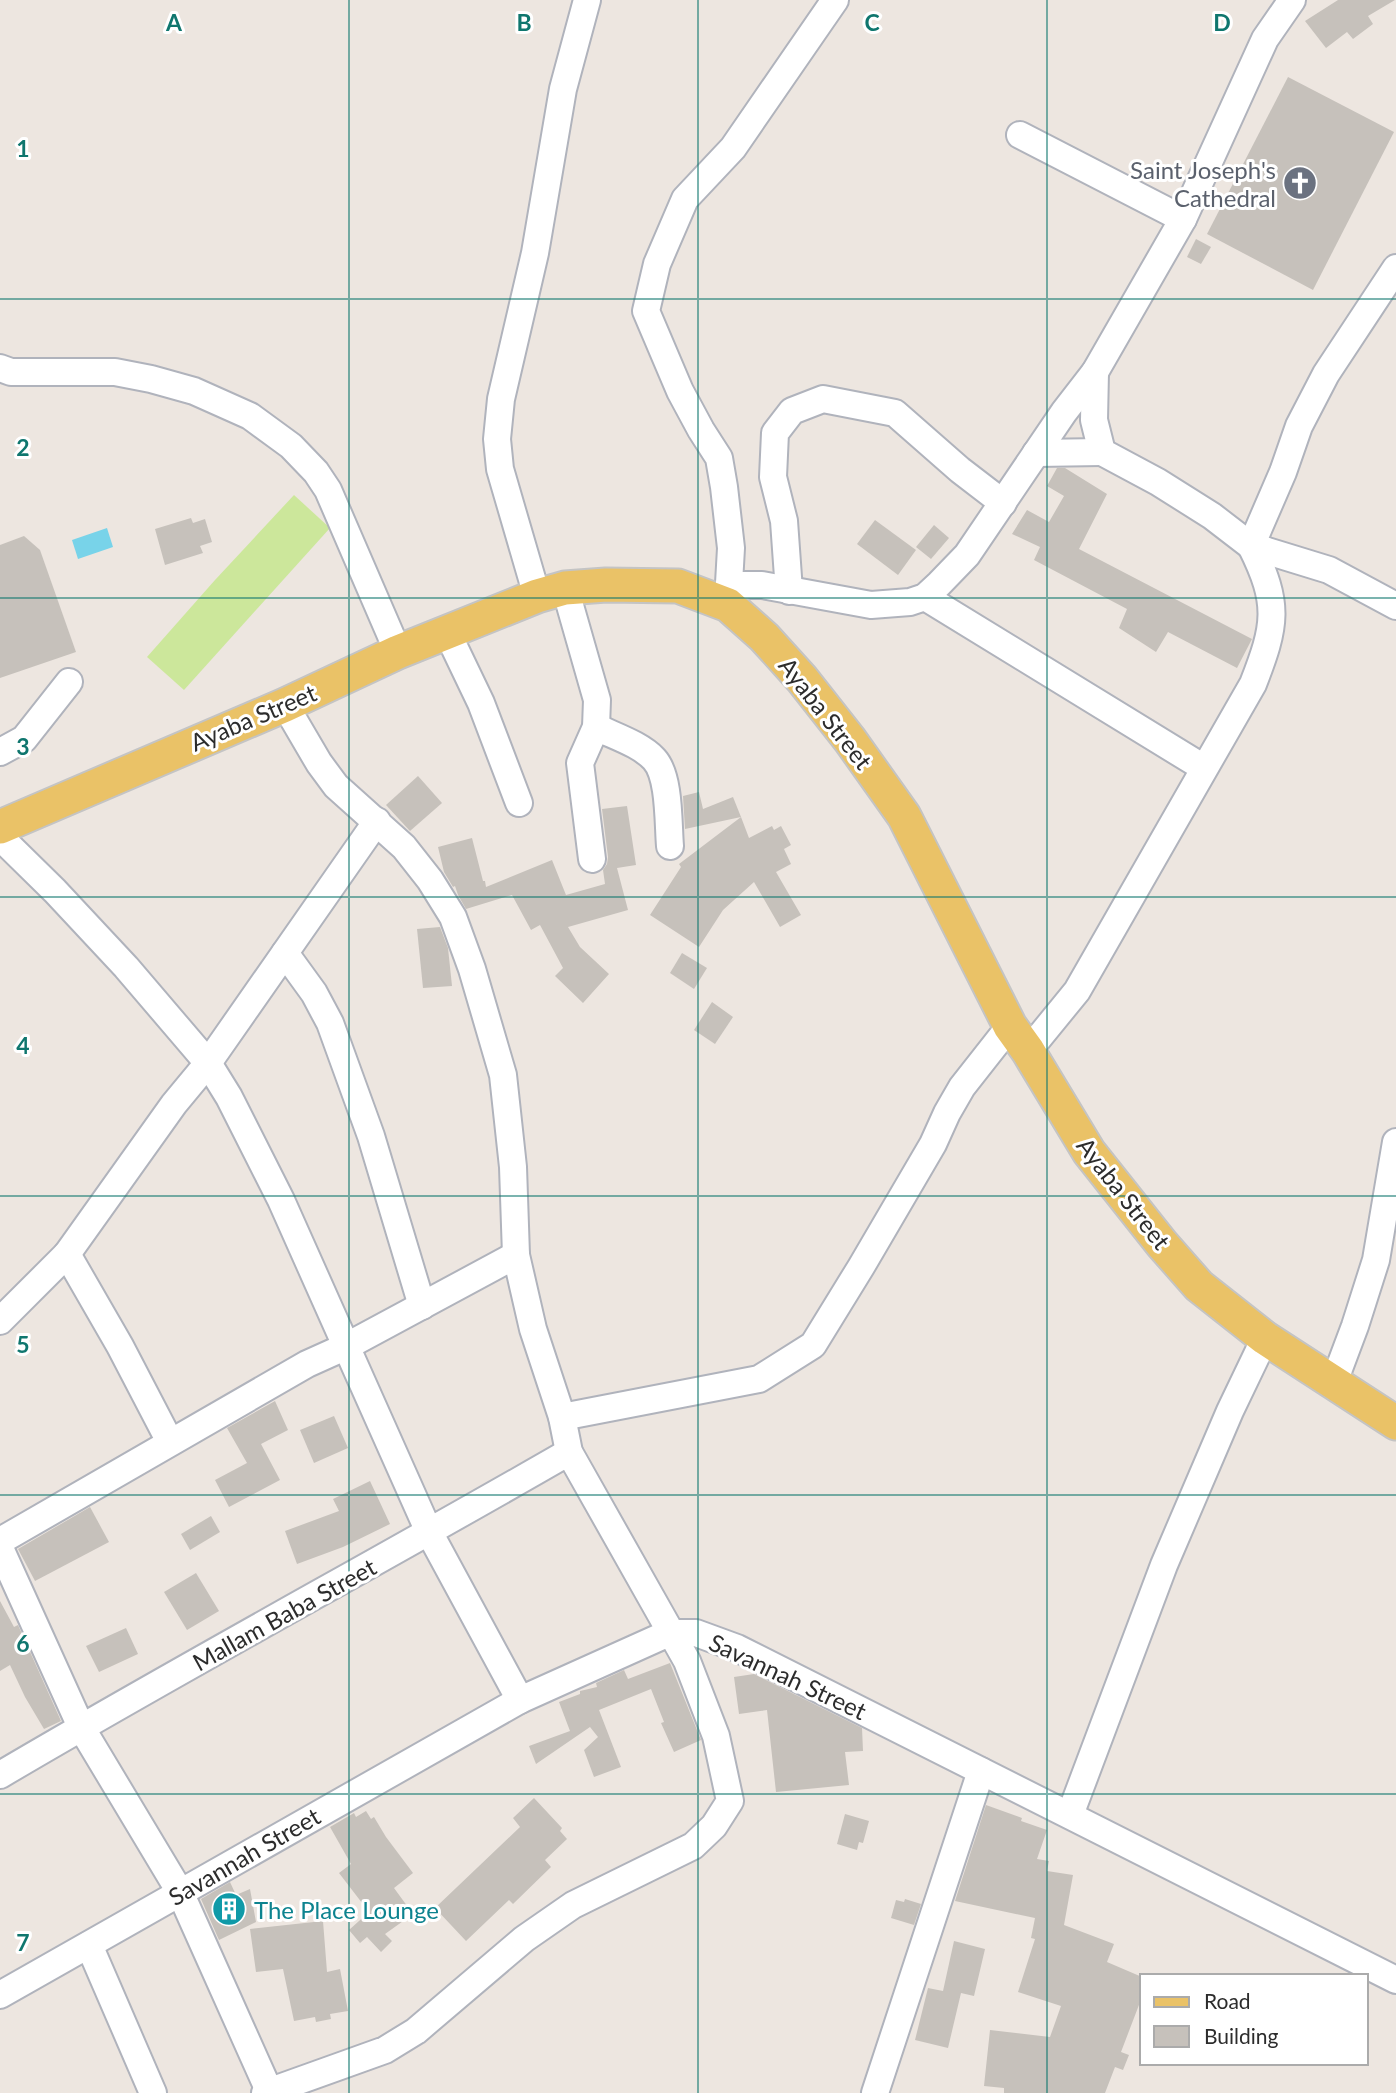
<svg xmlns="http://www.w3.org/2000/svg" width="1396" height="2093" font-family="Lato,sans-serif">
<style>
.pitch{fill:#cce79b}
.water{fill:#78d3e9}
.building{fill:#c6c1bb}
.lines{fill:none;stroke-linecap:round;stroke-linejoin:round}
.minor-casing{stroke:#b0b3bc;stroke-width:30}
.major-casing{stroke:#c4c4c4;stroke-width:37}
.minor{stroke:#fff;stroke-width:26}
.major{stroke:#eac267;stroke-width:33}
.grid{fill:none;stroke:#0f766e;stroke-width:2;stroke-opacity:0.55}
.labels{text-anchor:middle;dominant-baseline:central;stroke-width:6;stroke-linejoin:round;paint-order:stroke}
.worship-label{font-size:24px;fill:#5b616d;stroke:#fff;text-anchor:end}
.street-label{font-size:24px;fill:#2c2c2c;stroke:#fff}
.culture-label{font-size:24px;fill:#0d838f;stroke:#fff;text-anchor:start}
.grid-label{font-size:23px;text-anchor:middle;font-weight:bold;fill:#0f766e;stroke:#fff;stroke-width:6;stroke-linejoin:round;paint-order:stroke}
</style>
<rect width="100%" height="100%" fill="#ede6e0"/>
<polygon class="pitch" points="294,495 330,528 184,690 147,657 215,580"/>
<polygon class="water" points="107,528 113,547 78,559 72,540"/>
<g class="building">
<polygon points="1338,0 1395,0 1368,16 1373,24 1353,39 1347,32 1326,48 1305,21"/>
<polygon points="1288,77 1394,132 1313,290 1207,234"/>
<polygon points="1196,239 1211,247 1201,264 1187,257"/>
<polygon points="1057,468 1065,468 1107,494 1079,549 1252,639 1237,668 1168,632 1156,652 1119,628 1127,609 1034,560 1040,547 1012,534 1027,510 1049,522 1064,496 1047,486"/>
<polygon points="191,518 193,523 205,519 212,542 200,546 203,553 165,565 155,529"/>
<polygon points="875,520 916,550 898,575 857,544"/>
<polygon points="934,525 949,538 931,559 916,547"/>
<polygon points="24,536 40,550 76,652 0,678 0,545"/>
<polygon points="418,776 442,803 410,831 386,805"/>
<polygon points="699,792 703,809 733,797 741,817 685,829 683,796"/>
<polygon points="627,806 636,865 617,868 628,910 568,927 580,947 609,974 583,1003 555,976 563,968 540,925 531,930 512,895 466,909 458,895 455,886 453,887 444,872 438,847 472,838 483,881 485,881 486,887 552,860 566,895 605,884 603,870 607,864 608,857 602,809"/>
<polygon points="741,817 749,838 772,826 774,830 781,826 791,845 784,849 791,864 776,872 801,915 780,927 754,882 723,910 699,947 650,915 681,867 679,864"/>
<polygon points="440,927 448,948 452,986 423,988 417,929"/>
<polygon points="682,953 707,968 694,989 670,973"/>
<polygon points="712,1002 733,1017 715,1044 694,1030"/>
<polygon points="275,1401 288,1430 261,1444 280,1480 229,1507 215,1480 247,1463 227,1428"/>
<polygon points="334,1416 348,1448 314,1463 300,1430"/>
<polygon points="370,1481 390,1524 343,1547 297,1564 285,1531 339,1511 333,1499"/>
<polygon points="90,1507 109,1542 35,1581 18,1549"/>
<polygon points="211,1516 220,1532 190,1550 181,1534"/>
<polygon points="196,1573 219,1611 187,1630 164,1592"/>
<polygon points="0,1601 14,1627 18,1625 61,1721 44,1729 25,1697 10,1665 0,1671"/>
<polygon points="126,1628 138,1654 99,1672 86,1646"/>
<polygon points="670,1663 701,1740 674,1752 661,1723 664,1722 651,1689 599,1710 621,1767 594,1777 584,1750 598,1737 590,1727 536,1764 529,1746 570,1731 559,1702 580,1694 580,1691 597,1687 596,1683 624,1670 628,1679"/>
<polygon points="754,1674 862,1728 863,1751 845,1752 849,1785 776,1792 767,1710 739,1714 734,1677"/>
<polygon points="534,1798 562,1828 560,1831 567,1839 545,1860 551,1867 513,1904 509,1900 466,1941 435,1908 520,1827 513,1818"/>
<polygon points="986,1805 1022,1818 1021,1821 1047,1830 1037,1859 1049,1861 1047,1871 1073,1875 1064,1925 1114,1944 1107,1962 1142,1977 1142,1997 1121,2052 1129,2055 1123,2070 1115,2067 1105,2093 1004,2093 1004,2088 984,2086 990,2030 1050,2037 1061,2006 1018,1992 1035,1939 1031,1938 1035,1918 955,1901"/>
<polygon points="366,1811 371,1819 374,1817 386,1837 413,1873 394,1888 413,1914 385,1934 392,1941 381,1952 367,1937 360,1943 349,1930 369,1912 339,1873 351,1864 330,1827 354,1813 356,1817"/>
<polygon points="845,1814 869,1821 863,1843 859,1842 857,1850 837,1844"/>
<polygon points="230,1882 236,1895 250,1889 256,1922 219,1940 201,1899"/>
<polygon points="905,1899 921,1904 914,1925 891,1918 896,1900 904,1902"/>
<polygon points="323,1921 327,1972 340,1969 348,2011 330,2014 331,2019 316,2022 315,2017 294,2021 283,1969 256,1972 250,1929"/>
<polygon points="954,1941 985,1949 974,1996 961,1993 948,2048 915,2040 928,1988 943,1991"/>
</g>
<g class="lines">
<g class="minor-casing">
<g id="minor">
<polyline points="1020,135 1183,219"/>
<polyline points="0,368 11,372 115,372 151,379 194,391 250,416 291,446 316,472 328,490 398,652"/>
<polyline points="1095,372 1094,420 1102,452 1158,482 1212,516 1251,546 1329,570 1396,606"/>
<polyline points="1036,453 1102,452"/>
<polyline points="729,585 762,585 871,605 910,602 925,597 939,584 967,555 1064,412 1095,372 1183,219 1265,39 1292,0"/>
<polyline points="565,588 597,700 596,727 580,763 592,859"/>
<polyline points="789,591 784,521 773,477 775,433 792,411 823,399 895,413 960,470 1003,503"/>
<polyline points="537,596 500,469 497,439 501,399 535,253 563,89 587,0"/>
<polyline points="925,597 1204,768"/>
<polyline points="728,601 731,548 724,487 719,458 701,430 680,391 646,311 657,264 685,199 733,148 835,0"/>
<polyline points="447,632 481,703 519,803"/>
<path d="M 596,727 C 614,736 640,744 654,759 C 670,776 668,823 670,846"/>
<polyline points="0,752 24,739 69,682"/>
<polyline points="0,837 55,891 126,967 208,1063 229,1097 281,1200 429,1532 520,1700"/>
<polyline points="285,953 314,993 330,1023 371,1136 422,1306"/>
<path d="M 1028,1051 L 1077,991 L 1253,684 C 1276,625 1280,604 1251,546 L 1283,472 L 1299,426 L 1326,374 L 1396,268"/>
<polyline points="67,1254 120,1346 170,1442"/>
<polyline points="0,1321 67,1254 174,1104 208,1063 377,821"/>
<polyline points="1334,1382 1355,1326 1376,1260 1396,1142"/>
<polyline points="562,1417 759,1379 813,1345 861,1267 933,1144 947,1113 962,1087 1010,1026"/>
<polyline points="0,1541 307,1364 347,1346 516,1255"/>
<polyline points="0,1548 81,1727 180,1892 270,2093"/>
<path d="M 0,1775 C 188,1664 380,1561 569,1452"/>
<polyline points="1070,1815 1164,1565 1230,1411 1265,1338"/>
<polyline points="89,1945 153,2093"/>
<polyline points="0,1995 520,1700 669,1633 696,1633 737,1648 1396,1980"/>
<polyline points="265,2093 385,2050 416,2031 524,1939 573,1905 693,1846 714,1826 730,1801 716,1736 687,1661 569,1452 562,1417 533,1329 516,1255 513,1167 503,1075 472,969 453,917 430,880 404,847 336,786 319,763 285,705"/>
<polyline points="875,2093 981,1771"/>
</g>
</g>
<g class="major-casing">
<polyline id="major" points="0,827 285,705 398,652 537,596 565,588 606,585 678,586 728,605 764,637 802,679 850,740 904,816 1010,1026 1028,1051 1089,1152 1162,1244 1199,1286 1265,1338 1396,1423"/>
</g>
<use href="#minor" class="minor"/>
<use href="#major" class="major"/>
</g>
<path class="grid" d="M 349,0 L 349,2093M 698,0 L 698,2093M 1047,0 L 1047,2093M 0,299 L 1396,299M 0,598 L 1396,598M 0,897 L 1396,897M 0,1196 L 1396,1196M 0,1495 L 1396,1495M 0,1794 L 1396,1794"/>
<defs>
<g id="church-disc" transform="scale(1.75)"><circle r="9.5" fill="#6b7280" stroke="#fff"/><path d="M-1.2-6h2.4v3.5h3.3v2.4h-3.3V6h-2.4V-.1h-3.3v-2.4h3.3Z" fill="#fff"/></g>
<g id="building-disc" transform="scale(1.75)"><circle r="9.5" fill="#0f9aa8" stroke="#fff"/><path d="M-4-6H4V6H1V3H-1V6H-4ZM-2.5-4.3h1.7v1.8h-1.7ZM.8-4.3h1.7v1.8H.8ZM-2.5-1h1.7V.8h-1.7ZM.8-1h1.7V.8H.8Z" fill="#fff"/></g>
</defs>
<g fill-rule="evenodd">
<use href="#church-disc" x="1300" y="183"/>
<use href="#building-disc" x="229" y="1909"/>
</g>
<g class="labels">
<g class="worship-label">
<text x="1276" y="169">Saint Joseph's<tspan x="1276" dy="28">Cathedral</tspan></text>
</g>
<g class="street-label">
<text transform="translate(826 713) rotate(52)">Ayaba Street</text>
<text transform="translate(253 717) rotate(-23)">Ayaba Street</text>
<text transform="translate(1124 1193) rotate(52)">Ayaba Street</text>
<text transform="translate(284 1614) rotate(-29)">Mallam Baba Street</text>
<text transform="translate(788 1676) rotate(25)">Savannah Street</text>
<text transform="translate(244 1856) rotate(-30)">Savannah Street</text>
</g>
<g class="culture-label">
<text x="254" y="1909">The Place Lounge</text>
</g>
</g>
<g class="grid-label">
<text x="174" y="31">A</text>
<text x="524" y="31">B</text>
<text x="872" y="31">C</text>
<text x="1222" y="31">D</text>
<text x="23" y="157">1</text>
<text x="23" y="456">2</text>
<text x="23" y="755">3</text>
<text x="23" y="1054">4</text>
<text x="23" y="1353">5</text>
<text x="23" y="1652">6</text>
<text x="23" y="1951">7</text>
</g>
<rect x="1140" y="1974" width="228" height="91" fill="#ffffff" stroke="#ababab" stroke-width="2"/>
<rect x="1154" y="1997" width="35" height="10" fill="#eac267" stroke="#ababab" stroke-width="2"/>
<text x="1204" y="2009" font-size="21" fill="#2c2c2c">Road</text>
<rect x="1154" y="2026" width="35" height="21" fill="#c6c1bb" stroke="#ababab" stroke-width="2"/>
<text x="1204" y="2044" font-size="21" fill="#2c2c2c">Building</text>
</svg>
